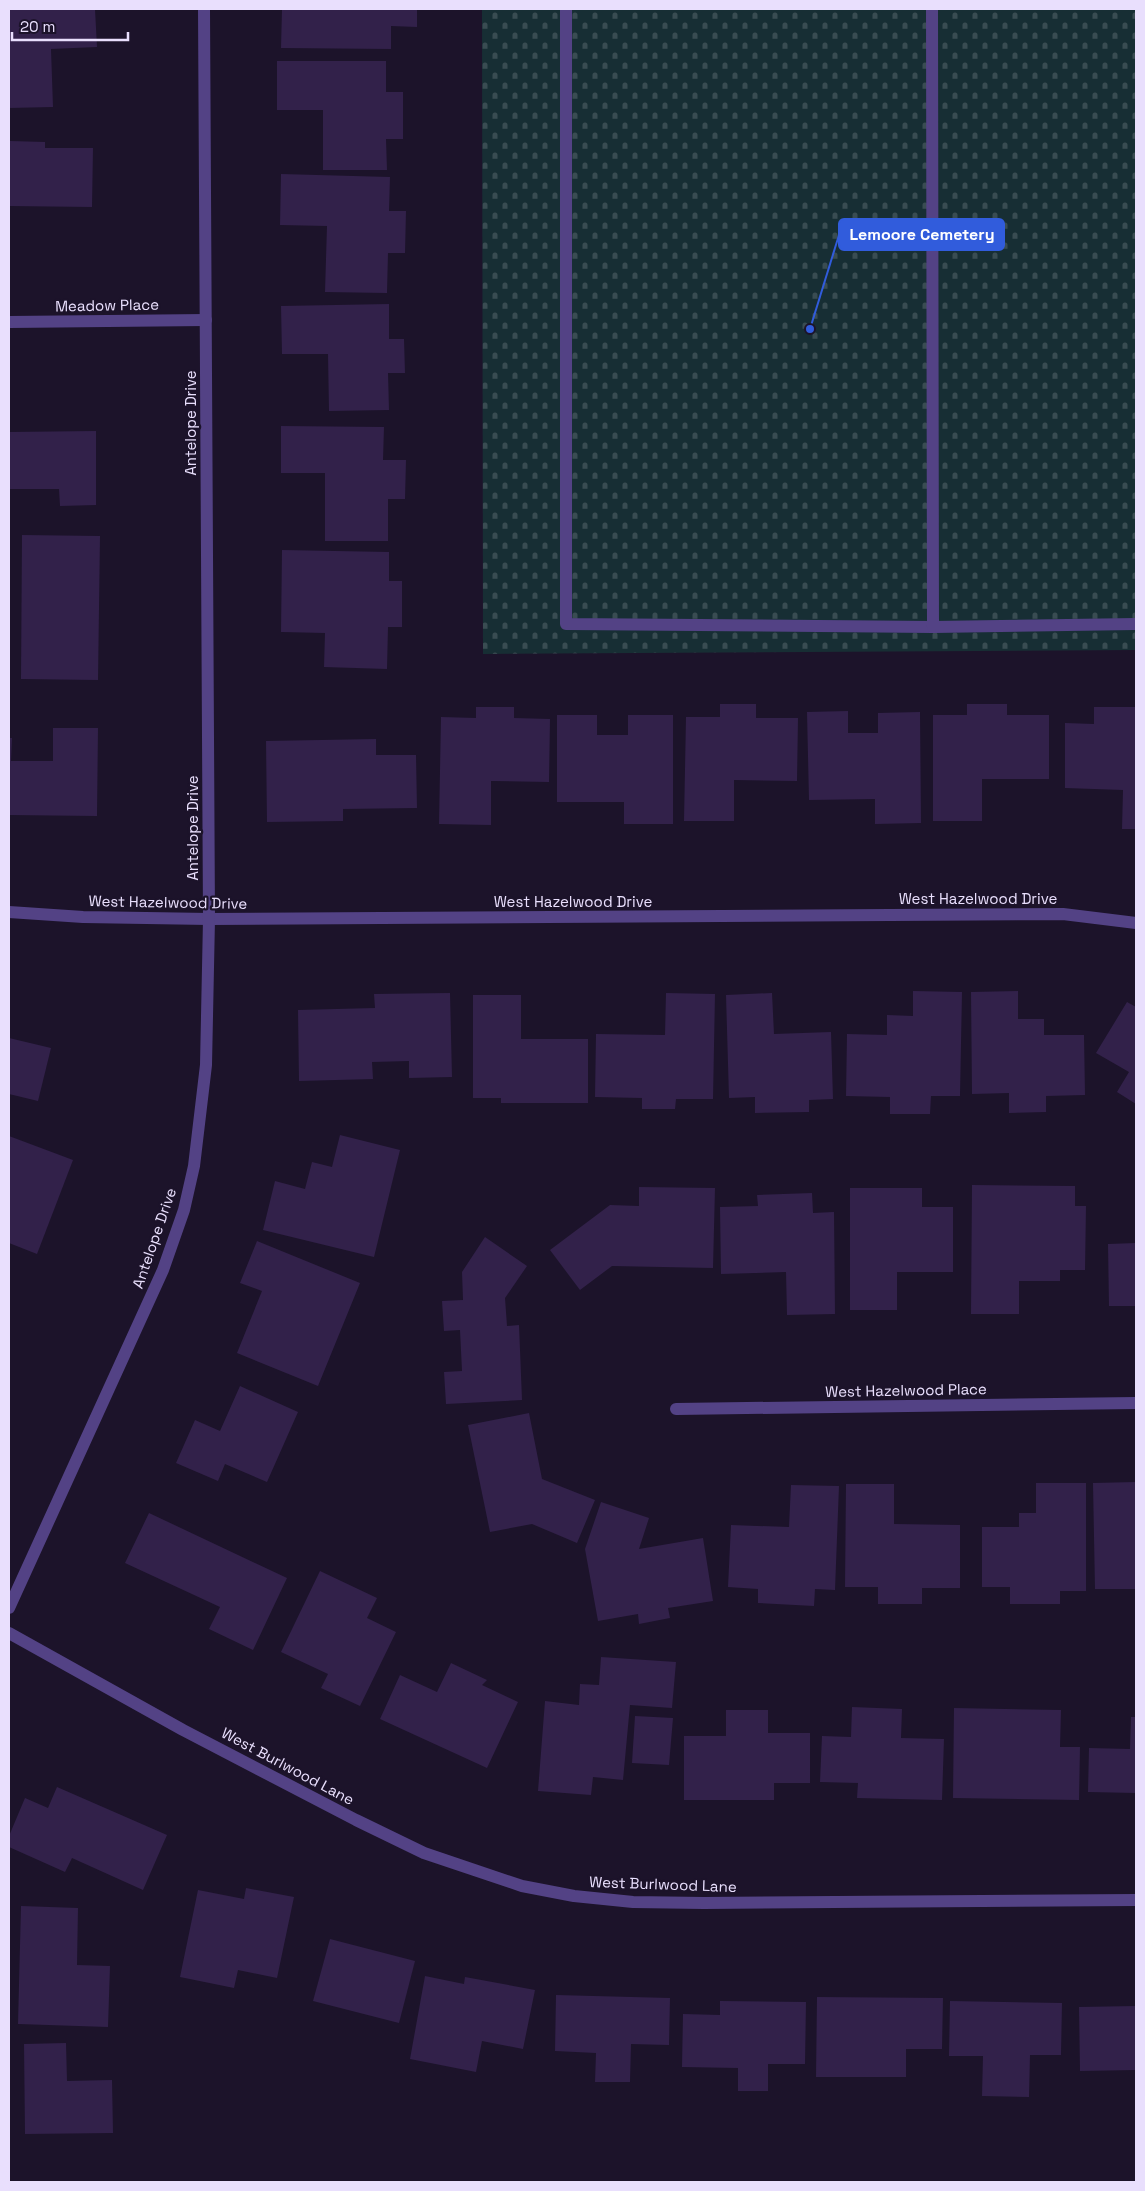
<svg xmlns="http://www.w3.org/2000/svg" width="1145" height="2191" font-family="'Space Grotesk',sans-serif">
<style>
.cemetery{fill:url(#cemetery-stones)}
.building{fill:#32214a}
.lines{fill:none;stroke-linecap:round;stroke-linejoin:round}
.minor{stroke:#534285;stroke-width:12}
.labels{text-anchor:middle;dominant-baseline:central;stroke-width:4.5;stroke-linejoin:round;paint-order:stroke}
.street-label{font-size:15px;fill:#e9dffd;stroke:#1c132a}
.leader{fill:none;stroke:#315cdc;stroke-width:2}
.callout-dot{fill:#315cdc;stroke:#1c132a;stroke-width:2}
.callout{fill:#315cdc;stroke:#315cdc;stroke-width:2}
.callout-label{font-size:16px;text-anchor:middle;font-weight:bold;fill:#fff}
</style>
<defs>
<pattern id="cemetery-stones" width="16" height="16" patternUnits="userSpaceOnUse" patternTransform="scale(1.25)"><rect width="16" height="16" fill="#172e34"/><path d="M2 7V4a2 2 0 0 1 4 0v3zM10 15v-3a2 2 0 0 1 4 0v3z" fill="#394c52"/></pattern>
</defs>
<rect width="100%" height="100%" fill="#1c132a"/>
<polygon class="cemetery" points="482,9 1136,9 1136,650 483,654"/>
<g class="building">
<polygon points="9,9 95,9 97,47 51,49 53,107 9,108"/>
<polygon points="282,9 417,9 417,27 391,26 391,49 281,48"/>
<polygon points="277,61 386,61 386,92 403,92 403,139 386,139 387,170 323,170 323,110 277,110"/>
<polygon points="10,141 45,142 45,148 93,148 92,207 9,206"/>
<polygon points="281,174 390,177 389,211 406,211 405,253 388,253 387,293 325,292 327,226 280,225"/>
<polygon points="389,304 389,339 404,339 405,373 388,373 389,410 329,411 328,354 282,354 281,306"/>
<polygon points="281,426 384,427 383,460 406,460 405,499 388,499 388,541 325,541 325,473 281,473"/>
<polygon points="96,431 96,505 60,506 59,489 9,489 9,432"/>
<polygon points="22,535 100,536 98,680 21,679"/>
<polygon points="282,550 389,552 389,581 402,581 402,627 388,627 387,669 324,667 325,633 281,632"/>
<polygon points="720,704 756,704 756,718 798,718 797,781 734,780 734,821 684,821 686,717 720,717"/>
<polygon points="967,704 1007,704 1007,715 1049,715 1049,779 982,779 982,821 933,821 933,715 967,715"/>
<polygon points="476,707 514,707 514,718 550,719 549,782 491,781 491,825 439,824 441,717 476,718"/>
<polygon points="1094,707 1136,707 1136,829 1122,829 1123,790 1065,788 1065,723 1094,724"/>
<polygon points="848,711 848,733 878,733 878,713 920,712 921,823 875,824 875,799 809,800 807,712"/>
<polygon points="557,715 597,715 597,735 628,735 628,715 673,715 673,824 624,824 624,802 557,802"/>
<polygon points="53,728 98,728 97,816 9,815 9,738 12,738 11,761 53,761"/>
<polygon points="376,739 376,755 416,755 417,808 343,809 343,821 267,822 266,741"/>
<polygon points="913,991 962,992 960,1096 931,1096 930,1114 890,1114 890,1097 846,1096 847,1034 887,1035 887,1015 913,1016"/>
<polygon points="1018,991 1018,1019 1044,1019 1044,1035 1084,1035 1085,1095 1046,1096 1046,1112 1009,1113 1009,1093 972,1094 971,992"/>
<polygon points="450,993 452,1077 409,1078 409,1061 372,1062 373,1079 299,1081 298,1010 375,1008 374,994"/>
<polygon points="666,993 715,994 713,1099 676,1099 675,1109 642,1109 642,1098 595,1097 596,1034 665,1035"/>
<polygon points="772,993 774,1034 831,1032 833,1099 809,1100 809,1112 755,1113 755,1097 729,1098 726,995"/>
<polygon points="473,995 521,995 521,1039 588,1039 588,1103 501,1103 501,1098 473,1098"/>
<polygon points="1127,1002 1136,1007 1136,1104 1117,1092 1129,1072 1096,1053"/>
<polygon points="9,1038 51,1048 38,1101 9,1094"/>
<polygon points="340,1135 400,1150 374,1257 263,1230 275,1181 305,1189 312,1162 332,1167"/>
<polygon points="9,1136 73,1160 37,1254 9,1243"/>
<polygon points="972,1185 1075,1186 1075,1206 1086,1206 1085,1270 1060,1270 1060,1281 1019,1281 1019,1314 971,1314"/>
<polygon points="639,1187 715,1188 713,1268 612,1266 580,1290 550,1250 610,1205 639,1206"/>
<polygon points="850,1188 922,1188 922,1207 953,1207 953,1272 897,1272 897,1310 850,1310"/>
<polygon points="812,1193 813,1213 834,1212 835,1314 787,1315 786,1272 721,1274 720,1207 758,1206 757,1195"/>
<polygon points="485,1237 527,1266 505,1298 507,1326 519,1325 522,1400 446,1404 444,1372 462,1371 460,1330 444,1331 442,1301 463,1300 462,1272"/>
<polygon points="257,1241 360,1283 318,1386 237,1353 262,1291 240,1283"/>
<polygon points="1136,1243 1136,1306 1109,1306 1108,1244"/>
<polygon points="240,1386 298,1412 267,1482 225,1464 218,1481 176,1463 195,1420 220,1431"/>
<polygon points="529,1413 542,1479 595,1500 577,1543 532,1524 490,1532 468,1425"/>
<polygon points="1136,1482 1136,1589 1095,1589 1093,1483"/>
<polygon points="1036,1483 1086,1483 1086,1591 1060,1591 1060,1604 1010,1604 1010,1587 982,1587 982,1527 1019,1527 1019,1513 1036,1513"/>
<polygon points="846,1484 894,1484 894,1524 960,1525 960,1588 922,1588 922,1604 878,1604 878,1587 845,1587"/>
<polygon points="791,1485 839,1486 835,1590 815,1589 814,1606 758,1603 758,1589 728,1587 731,1525 789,1527"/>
<polygon points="601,1502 649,1518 639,1549 703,1538 713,1601 668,1608 670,1618 639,1624 638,1614 598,1621 585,1549"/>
<polygon points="149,1513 287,1578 253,1650 209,1629 220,1607 125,1563"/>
<polygon points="320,1571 377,1598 367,1618 396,1632 360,1706 321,1688 328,1674 281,1652"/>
<polygon points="601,1657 676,1662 672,1708 630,1705 623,1780 593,1777 591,1795 538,1791 545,1701 579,1705 580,1684 599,1685"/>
<polygon points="451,1663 487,1680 482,1685 518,1702 487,1768 380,1719 400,1675 437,1692"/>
<polygon points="852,1707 902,1709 901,1738 944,1739 942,1800 857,1798 858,1783 820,1782 822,1736 851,1737"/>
<polygon points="954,1708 1061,1710 1060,1747 1080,1747 1079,1800 953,1798"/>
<polygon points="726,1710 768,1710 768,1733 810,1733 810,1783 774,1783 774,1800 684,1800 684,1736 726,1736"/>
<polygon points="635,1716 673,1718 669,1765 632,1763"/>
<polygon points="1131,1717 1136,1717 1136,1793 1088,1792 1089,1748 1130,1749"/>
<polygon points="57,1787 167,1835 143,1890 72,1858 65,1872 9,1847 9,1836 25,1798 48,1808"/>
<polygon points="246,1888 294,1897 277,1978 238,1970 234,1988 180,1977 198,1890 244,1899"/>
<polygon points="21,1906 78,1908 77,1965 110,1966 108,2027 18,2024"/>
<polygon points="330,1939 415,1961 399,2023 313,2001"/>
<polygon points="425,1976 464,1984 465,1977 535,1990 523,2049 482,2041 476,2072 410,2059"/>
<polygon points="556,1995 670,1998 669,2045 631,2044 630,2082 595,2082 596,2053 555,2051"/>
<polygon points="817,1997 943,1998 942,2049 906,2049 906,2077 816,2077"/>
<polygon points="720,2001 806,2002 805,2064 768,2064 768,2091 738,2091 738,2068 682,2067 683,2014 720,2015"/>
<polygon points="950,2001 1062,2003 1061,2055 1030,2055 1029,2097 982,2096 983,2056 949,2056"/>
<polygon points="1136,2006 1136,2070 1080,2071 1079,2007"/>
<polygon points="66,2043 67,2081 112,2080 113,2133 25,2134 24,2044"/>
</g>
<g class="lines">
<g class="minor">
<polyline points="566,9 566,624 933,627"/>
<polyline points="932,9 933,627 1136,624"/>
<polyline points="9,322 206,320"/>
<polyline points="9,912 83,917 209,919 1063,914 1136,923"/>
<polyline points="676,1409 1136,1403"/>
<polyline points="9,1608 163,1270 184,1210 194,1166 206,1065 209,919 204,9"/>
<polyline points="9,1633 183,1730 356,1820 424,1853 522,1886 574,1896 633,1902 704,1903 1136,1900"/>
</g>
</g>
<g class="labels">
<g class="street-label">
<text transform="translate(107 305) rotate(-1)">Meadow Place</text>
<text transform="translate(190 423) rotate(-90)">Antelope Drive</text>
<text transform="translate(192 828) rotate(-90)">Antelope Drive</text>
<text x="978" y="898">West Hazelwood Drive</text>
<text x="573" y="901">West Hazelwood Drive</text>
<text transform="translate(168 902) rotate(1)">West Hazelwood Drive</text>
<text transform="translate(154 1238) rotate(-71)">Antelope Drive</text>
<text transform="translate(906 1390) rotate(-1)">West Hazelwood Place</text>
<text transform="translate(288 1766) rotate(28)">West Burlwood Lane</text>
<text transform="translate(663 1884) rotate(2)">West Burlwood Lane</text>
</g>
</g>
<path class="leader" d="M810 329L839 235"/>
<circle class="callout-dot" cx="810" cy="329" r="5"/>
<rect class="callout" x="839" y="219" width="165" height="31" rx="5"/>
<g class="callout-label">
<text x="922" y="240">Lemoore Cemetery</text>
</g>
<rect width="1145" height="2191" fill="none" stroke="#e9dffd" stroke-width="20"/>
<path d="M12 32v8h116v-8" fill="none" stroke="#e9dffd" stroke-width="2.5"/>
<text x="20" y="32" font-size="15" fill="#e9dffd" stroke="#1c132a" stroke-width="4" paint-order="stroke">20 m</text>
</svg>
